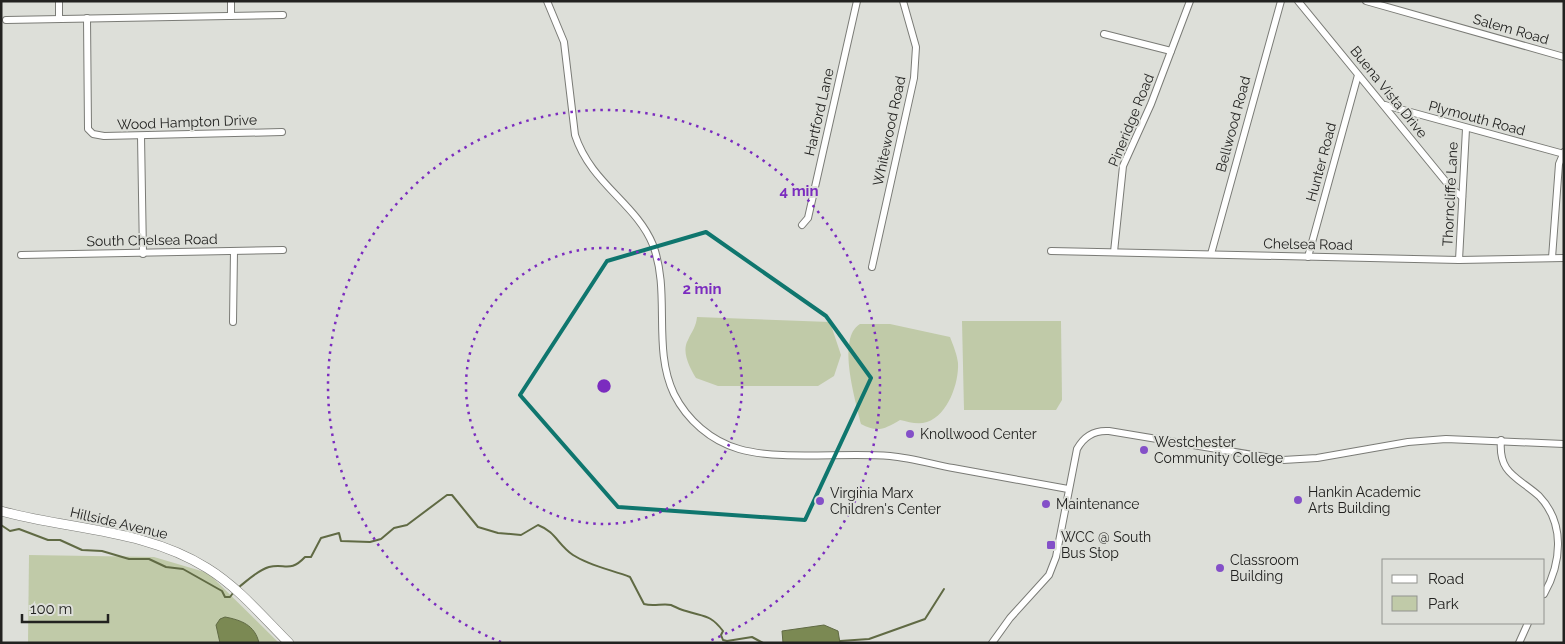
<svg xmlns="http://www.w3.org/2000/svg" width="1565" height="644" font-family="Raleway,sans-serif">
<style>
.green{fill:#c0caa8}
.water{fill:#7b8953;stroke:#606a44}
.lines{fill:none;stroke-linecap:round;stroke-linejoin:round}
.stream{stroke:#606a44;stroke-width:2}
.minor-casing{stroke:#7a7b76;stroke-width:8}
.secondary-casing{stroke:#7a7b76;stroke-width:10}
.minor{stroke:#fff;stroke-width:6}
.secondary{stroke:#fff;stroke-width:9}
.marked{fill:none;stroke:#0f766e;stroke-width:4;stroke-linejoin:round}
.ring{fill:none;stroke:#7b2cbf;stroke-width:2.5;stroke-dasharray:2.5 5}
.poi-dot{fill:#8450c8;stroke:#dddfd9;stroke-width:2}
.labels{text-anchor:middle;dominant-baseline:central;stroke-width:4;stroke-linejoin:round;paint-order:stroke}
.street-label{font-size:14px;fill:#222220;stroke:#dddfd9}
.poi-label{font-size:14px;fill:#222220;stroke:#dddfd9;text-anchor:start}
.centre{fill:#7b2cbf;stroke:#dddfd9;stroke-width:2.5}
.ring-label{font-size:15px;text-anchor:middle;font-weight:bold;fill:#7b2cbf;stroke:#dddfd9;stroke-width:4;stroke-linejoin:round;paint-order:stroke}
</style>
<rect width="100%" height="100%" fill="#dddfd9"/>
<g class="green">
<path d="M 697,317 L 830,322 L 841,355 L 834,376 L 818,386 L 718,386 L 696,378 C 690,368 681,352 688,340 C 692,331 696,327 697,317 Z"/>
<polygon points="962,321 1061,321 1062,400 1056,410 964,410"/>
<path d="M 860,324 L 890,324 L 950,337 C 953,345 957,354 958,363 C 959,383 948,415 927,422 C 918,425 909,422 900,420 C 885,429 877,433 861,424 C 856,401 836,338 860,324 Z"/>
<polygon points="29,555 154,557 208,573 279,643 28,643"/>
</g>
<g class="water">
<path d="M 225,617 C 241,620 255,625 259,643 L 220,643 L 216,625 L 220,619 Z"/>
<polygon points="824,625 838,631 840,643 783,643 782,631"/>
</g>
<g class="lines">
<g class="stream">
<polyline points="1,525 10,531 19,529 48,540 60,540 82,550 102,551 129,559 149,559 166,567 183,569 222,591 225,597 230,597 233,593"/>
<path d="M 239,587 C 248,580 258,570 269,567 C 285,563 290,573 305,557 L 311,557 L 321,538 L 339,533 L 341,541 L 370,542 L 381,539 L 394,528 L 407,525 L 447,495 L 452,495 L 478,527 L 498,533 L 521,535 L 538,525 C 556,532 558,545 573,555 C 590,566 612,570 630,577 L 644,604 C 654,607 662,603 671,605 C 676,607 681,610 686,611 C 704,617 710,614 723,631 L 721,635 L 723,640 L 727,641 L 752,637 L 763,643"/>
<polyline points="840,641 869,639 925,619 944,589"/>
</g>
<g class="minor-casing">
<g id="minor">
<polyline points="59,1 59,18"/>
<polyline points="231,1 231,16"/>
<path d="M 547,1 L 564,42 L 575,135 C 591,184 636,203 653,245 C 671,293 652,348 674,394 C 687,420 711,441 739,449 C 781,461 844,452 890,456 C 911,458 932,464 953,468 C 991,475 1030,482 1068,489"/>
<polyline points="1298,1 1451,188 1462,197"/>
<polyline points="1366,1 1564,57"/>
<polyline points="87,18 88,129 93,134 104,136 282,132"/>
<polyline points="6,20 283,15"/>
<polyline points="1104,34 1171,51"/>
<polyline points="1385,105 1564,154"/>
<polyline points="141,136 143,254"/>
<polyline points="802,225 808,218 857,1"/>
<polyline points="1051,251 1459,260 1564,258"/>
<polyline points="1114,252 1123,166 1151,104 1190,1"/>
<polyline points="1211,254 1281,1"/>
<polyline points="21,255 283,250"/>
<polyline points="1308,257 1358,75"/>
<polyline points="1552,258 1559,164 1564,152"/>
<polyline points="1459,260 1466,129"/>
<polyline points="872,267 914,78 916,47 903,1"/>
<polyline points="233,322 234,251"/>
<path d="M 1501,440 C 1498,474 1518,477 1539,496 C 1565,523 1562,562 1544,594"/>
<path d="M 992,643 L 1010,618 L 1049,575 L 1056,557 L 1077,449 C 1084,436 1094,430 1109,431 L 1283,460 L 1317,458 L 1408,442 L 1446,439 L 1564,444"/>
<polyline points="1519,643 1528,623"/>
</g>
</g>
<g class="secondary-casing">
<path id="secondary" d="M 1,511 C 70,530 145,529 207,568 C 238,587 263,617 289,643"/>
</g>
<use href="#minor" class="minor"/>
<use href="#secondary" class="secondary"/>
</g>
<path class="marked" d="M 706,232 L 826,316 L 871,378 L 805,520 L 618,507 L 520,395 L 607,261 Z"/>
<g class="ring">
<circle cx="604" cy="386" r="138"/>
<path d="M501 642A276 276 0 1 1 707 642"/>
</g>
<g class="poi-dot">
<circle cx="910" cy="434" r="5"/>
<circle cx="1144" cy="450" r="5"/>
<circle cx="1298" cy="500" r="5"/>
<circle cx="820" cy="501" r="5"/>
<circle cx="1046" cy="504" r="5"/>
<rect x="1046" y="540" width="10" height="10" rx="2.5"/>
<circle cx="1220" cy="568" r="5"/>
</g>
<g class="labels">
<g class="street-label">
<text transform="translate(1511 29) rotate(16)">Salem Road</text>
<text transform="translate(1389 92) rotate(51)">Buena Vista Drive</text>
<text transform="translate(819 112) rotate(-77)">Hartford Lane</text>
<text transform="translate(1477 118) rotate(15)">Plymouth Road</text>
<text transform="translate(1131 120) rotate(-68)">Pineridge Road</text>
<text transform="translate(187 122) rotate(-2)">Wood Hampton Drive</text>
<text transform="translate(1233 124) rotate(-75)">Bellwood Road</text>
<text transform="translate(889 131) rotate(-78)">Whitewood Road</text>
<text transform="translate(1321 162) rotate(-75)">Hunter Road</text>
<text transform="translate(1450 194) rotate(-87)">Thorncliffe Lane</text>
<text transform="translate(152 240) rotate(-1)">South Chelsea Road</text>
<text transform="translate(1308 244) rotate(1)">Chelsea Road</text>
<text transform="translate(119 523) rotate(13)">Hillside Avenue</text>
</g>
<g class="poi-label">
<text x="920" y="434">Knollwood Center</text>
<text x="1154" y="442">Westchester<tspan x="1154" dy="16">Community College</tspan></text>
<text x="1308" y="492">Hankin Academic<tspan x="1308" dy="16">Arts Building</tspan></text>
<text x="830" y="493">Virginia Marx<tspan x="830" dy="16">Children's Center</tspan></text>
<text x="1056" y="504">Maintenance</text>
<text x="1061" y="537">WCC @ South<tspan x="1061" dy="16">Bus Stop</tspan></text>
<text x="1230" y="560">Classroom<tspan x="1230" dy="16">Building</tspan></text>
</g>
</g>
<circle cx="604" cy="386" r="8" class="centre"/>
<g class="ring-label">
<text x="799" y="196">4 min</text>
<text x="702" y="294">2 min</text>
</g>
<rect width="1565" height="644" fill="none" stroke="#222220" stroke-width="5"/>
<rect x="1382" y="559" width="162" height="65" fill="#dddfd9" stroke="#92938f"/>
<rect x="1392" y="575" width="25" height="8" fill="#ffffff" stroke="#92938f"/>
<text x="1428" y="584" font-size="15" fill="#222220">Road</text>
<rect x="1392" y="596" width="25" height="15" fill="#c0caa8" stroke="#92938f"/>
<text x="1428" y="609" font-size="15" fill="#222220">Park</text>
<path d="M22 614v8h86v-8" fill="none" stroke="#222220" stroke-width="2.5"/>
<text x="30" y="614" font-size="15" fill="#222220" stroke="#dddfd9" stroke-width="4" paint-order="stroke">100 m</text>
</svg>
